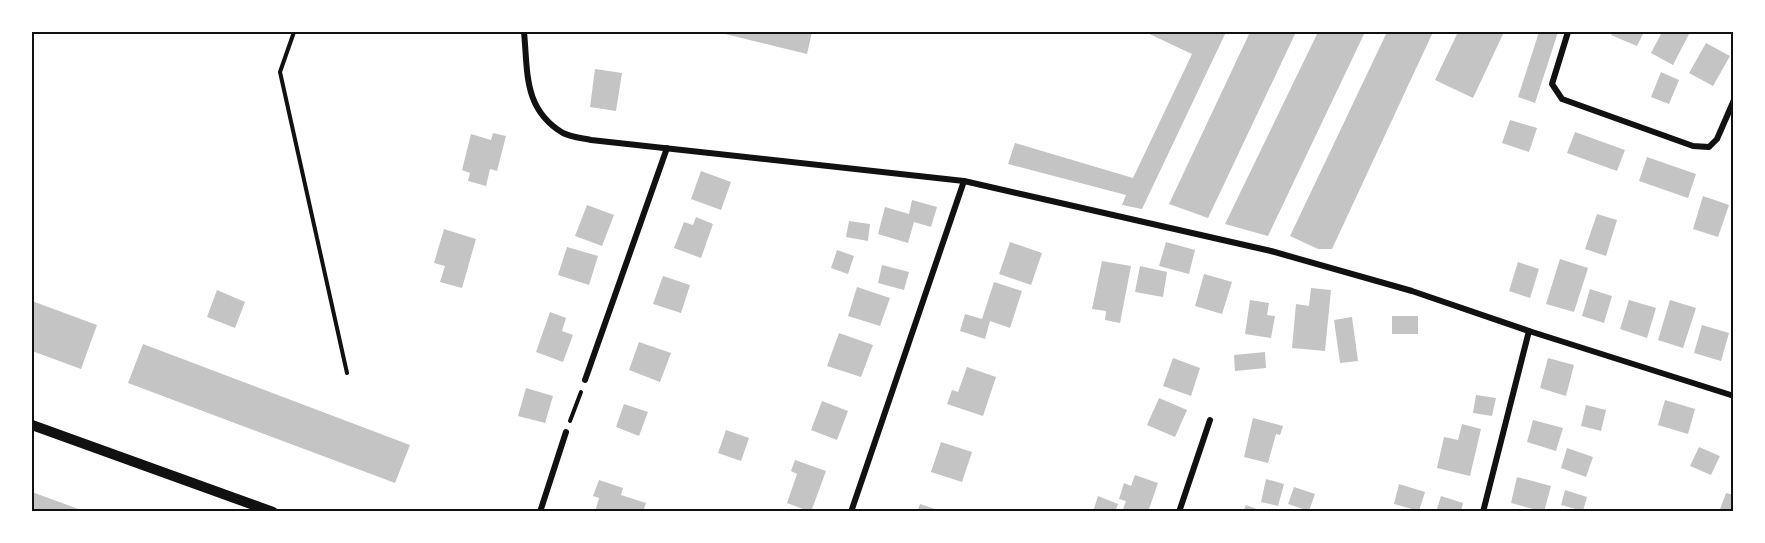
<svg xmlns="http://www.w3.org/2000/svg" width="1765" height="543" font-family="'Golos Text',sans-serif">
<style>
.building{fill:#c4c4c4}
.lines{fill:none;stroke-linecap:round;stroke-linejoin:round}
.path{stroke:#111;stroke-width:4}
.minor{stroke:#111;stroke-width:6}
.tertiary{stroke:#111;stroke-width:10}
.neatline{fill:none;stroke:#111;stroke-width:2}
</style>
<rect width="100%" height="100%" fill="#fff"/>
<g class="building">
<polygon points="717,32 812,32 807,54"/>
<polygon points="1145,32 1226,32 1142,209 1122,205 1126,195 1008,164 1015,143 1133,178 1192,54"/>
<polygon points="1250,32 1296,32 1208,218 1169,204"/>
<polygon points="1318,32 1365,32 1268,236 1225,224"/>
<polygon points="1387,32 1433,32 1332,249 1318,249 1290,236"/>
<polygon points="1458,32 1504,32 1473,98 1435,80"/>
<polygon points="1539,32 1558,32 1535,103 1518,97"/>
<polygon points="1613,32 1644,32 1637,46 1611,35"/>
<polygon points="1662,32 1685,32 1689,34 1673,65 1651,53"/>
<polygon points="1706,43 1730,56 1713,86 1689,73"/>
<polygon points="595,69 622,73 616,111 590,107"/>
<polygon points="1661,72 1679,80 1669,104 1651,97"/>
<polygon points="1510,120 1537,128 1529,152 1502,143"/>
<polygon points="1575,132 1625,150 1617,171 1567,153"/>
<polygon points="493,133 506,136 497,171 490,169 486,186 468,181 470,173 462,170 471,134 491,140"/>
<polygon points="1647,157 1696,174 1688,198 1639,181"/>
<polygon points="701,171 731,182 721,210 691,199"/>
<polygon points="1703,196 1729,205 1718,237 1693,229"/>
<polygon points="912,200 937,207 931,227 914,222 908,243 878,234 885,207 909,214"/>
<polygon points="587,205 614,215 602,246 575,236"/>
<polygon points="1597,214 1617,220 1606,256 1585,249"/>
<polygon points="696,217 713,224 701,258 674,248 684,222 693,225"/>
<polygon points="849,221 870,224 868,241 846,237"/>
<polygon points="444,229 476,239 462,288 440,282 445,266 434,263"/>
<polygon points="1010,242 1042,253 1031,285 999,274"/>
<polygon points="1166,242 1195,250 1189,274 1159,266"/>
<polygon points="567,247 598,256 589,285 558,275"/>
<polygon points="837,250 854,256 848,274 831,268"/>
<polygon points="1560,259 1588,268 1574,312 1546,304"/>
<polygon points="1102,261 1131,266 1120,323 1105,320 1106,311 1092,309"/>
<polygon points="1518,262 1539,269 1530,298 1509,291"/>
<polygon points="882,265 909,272 904,290 878,283"/>
<polygon points="1140,266 1167,272 1163,297 1135,292"/>
<polygon points="1204,274 1232,282 1222,314 1195,306"/>
<polygon points="663,276 690,285 681,313 653,304"/>
<polygon points="994,282 1022,291 1010,328 990,321 985,339 960,331 965,314 982,319"/>
<polygon points="857,287 890,298 880,326 848,316"/>
<polygon points="1311,288 1331,290 1325,351 1292,348 1296,304 1309,306"/>
<polygon points="1590,289 1612,296 1604,323 1582,316"/>
<polygon points="217,290 245,302 235,328 207,317"/>
<polygon points="1250,300 1269,303 1267,315 1275,316 1271,338 1245,334"/>
<polygon points="1629,300 1656,308 1647,338 1620,329"/>
<polygon points="1670,300 1696,308 1683,348 1658,340"/>
<polygon points="32,301 97,325 81,369 32,351"/>
<polygon points="550,312 566,318 562,331 573,335 563,362 536,352"/>
<rect x="1392" y="316" width="26" height="18"/>
<polygon points="1352,317 1358,361 1340,363 1334,320"/>
<polygon points="1702,325 1729,333 1721,361 1694,353"/>
<polygon points="839,333 873,345 861,377 827,366"/>
<polygon points="639,342 671,353 660,382 629,370"/>
<polygon points="143,344 410,445 395,483 128,383"/>
<polygon points="1265,352 1266,368 1235,371 1234,355"/>
<polygon points="1173,358 1200,368 1191,396 1163,386"/>
<polygon points="1548,358 1574,365 1566,396 1540,388"/>
<polygon points="967,367 996,377 983,416 947,404 952,390 958,392"/>
<polygon points="526,388 553,396 545,423 518,416"/>
<polygon points="1476,395 1496,398 1492,416 1473,413"/>
<polygon points="1159,398 1187,410 1175,437 1147,425"/>
<polygon points="1665,400 1695,409 1688,434 1658,425"/>
<polygon points="822,401 848,411 837,440 811,430"/>
<polygon points="624,404 648,412 639,436 616,427"/>
<polygon points="1586,405 1606,410 1601,431 1581,426"/>
<polygon points="1253,418 1283,426 1280,435 1276,434 1268,463 1244,457"/>
<polygon points="1533,420 1563,428 1556,451 1527,442"/>
<polygon points="1462,424 1481,429 1470,476 1437,468 1444,437 1458,440"/>
<polygon points="726,430 749,438 741,461 718,453"/>
<polygon points="941,442 972,452 962,482 931,472"/>
<polygon points="1699,447 1720,456 1711,475 1690,466"/>
<polygon points="1567,448 1593,457 1586,477 1561,468"/>
<polygon points="795,460 826,471 811,512 787,503 797,474 791,471"/>
<polygon points="1135,475 1158,483 1148,512 1122,512 1126,501 1119,499 1124,483 1131,486"/>
<polygon points="1517,477 1551,486 1544,512 1511,503"/>
<polygon points="1266,479 1284,484 1278,506 1261,502"/>
<polygon points="599,480 623,488 621,495 646,503 643,512 595,512 599,498 593,496"/>
<polygon points="1399,484 1425,492 1419,511 1394,504"/>
<polygon points="1294,487 1315,494 1309,511 1288,504"/>
<polygon points="1565,490 1587,497 1583,511 1561,505"/>
<polygon points="32,492 84,511 84,512 32,512"/>
<polygon points="1726,493 1734,495 1734,512 1719,512"/>
<polygon points="1098,496 1118,504 1115,512 1093,512"/>
<polygon points="1441,496 1463,503 1461,512 1436,512"/>
<polygon points="920,504 941,511 941,512 917,512"/>
<polygon points="1246,505 1262,511 1262,512 1243,512"/>
</g>
<g class="lines">
<g class="path">
<polyline points="294,32 280,72 347,373"/>
<polyline points="570,421 581,392"/>
</g>
<g class="minor">
<path d="M 524,32 C 528,72 523,109 563,133 C 571,137 582,138 591,140 L 964,181 L 1271,251 L 1412,291 L 1529,331 L 1734,396"/>
<polyline points="1568,32 1552,84 1562,99 1693,146 1709,147 1717,139 1734,100"/>
<polyline points="585,380 667,148"/>
<polyline points="540,512 566,432"/>
<polyline points="851,512 964,181"/>
<polyline points="1179,512 1210,420"/>
<polyline points="1483,512 1529,331"/>
</g>
<polyline class="tertiary" points="32,425 273,512"/>
</g>
<rect width="1765" height="543" fill="none" stroke="#ffffff" stroke-width="66"/>
<rect x="33" y="33" width="1699" height="477" class="neatline"/>
</svg>
